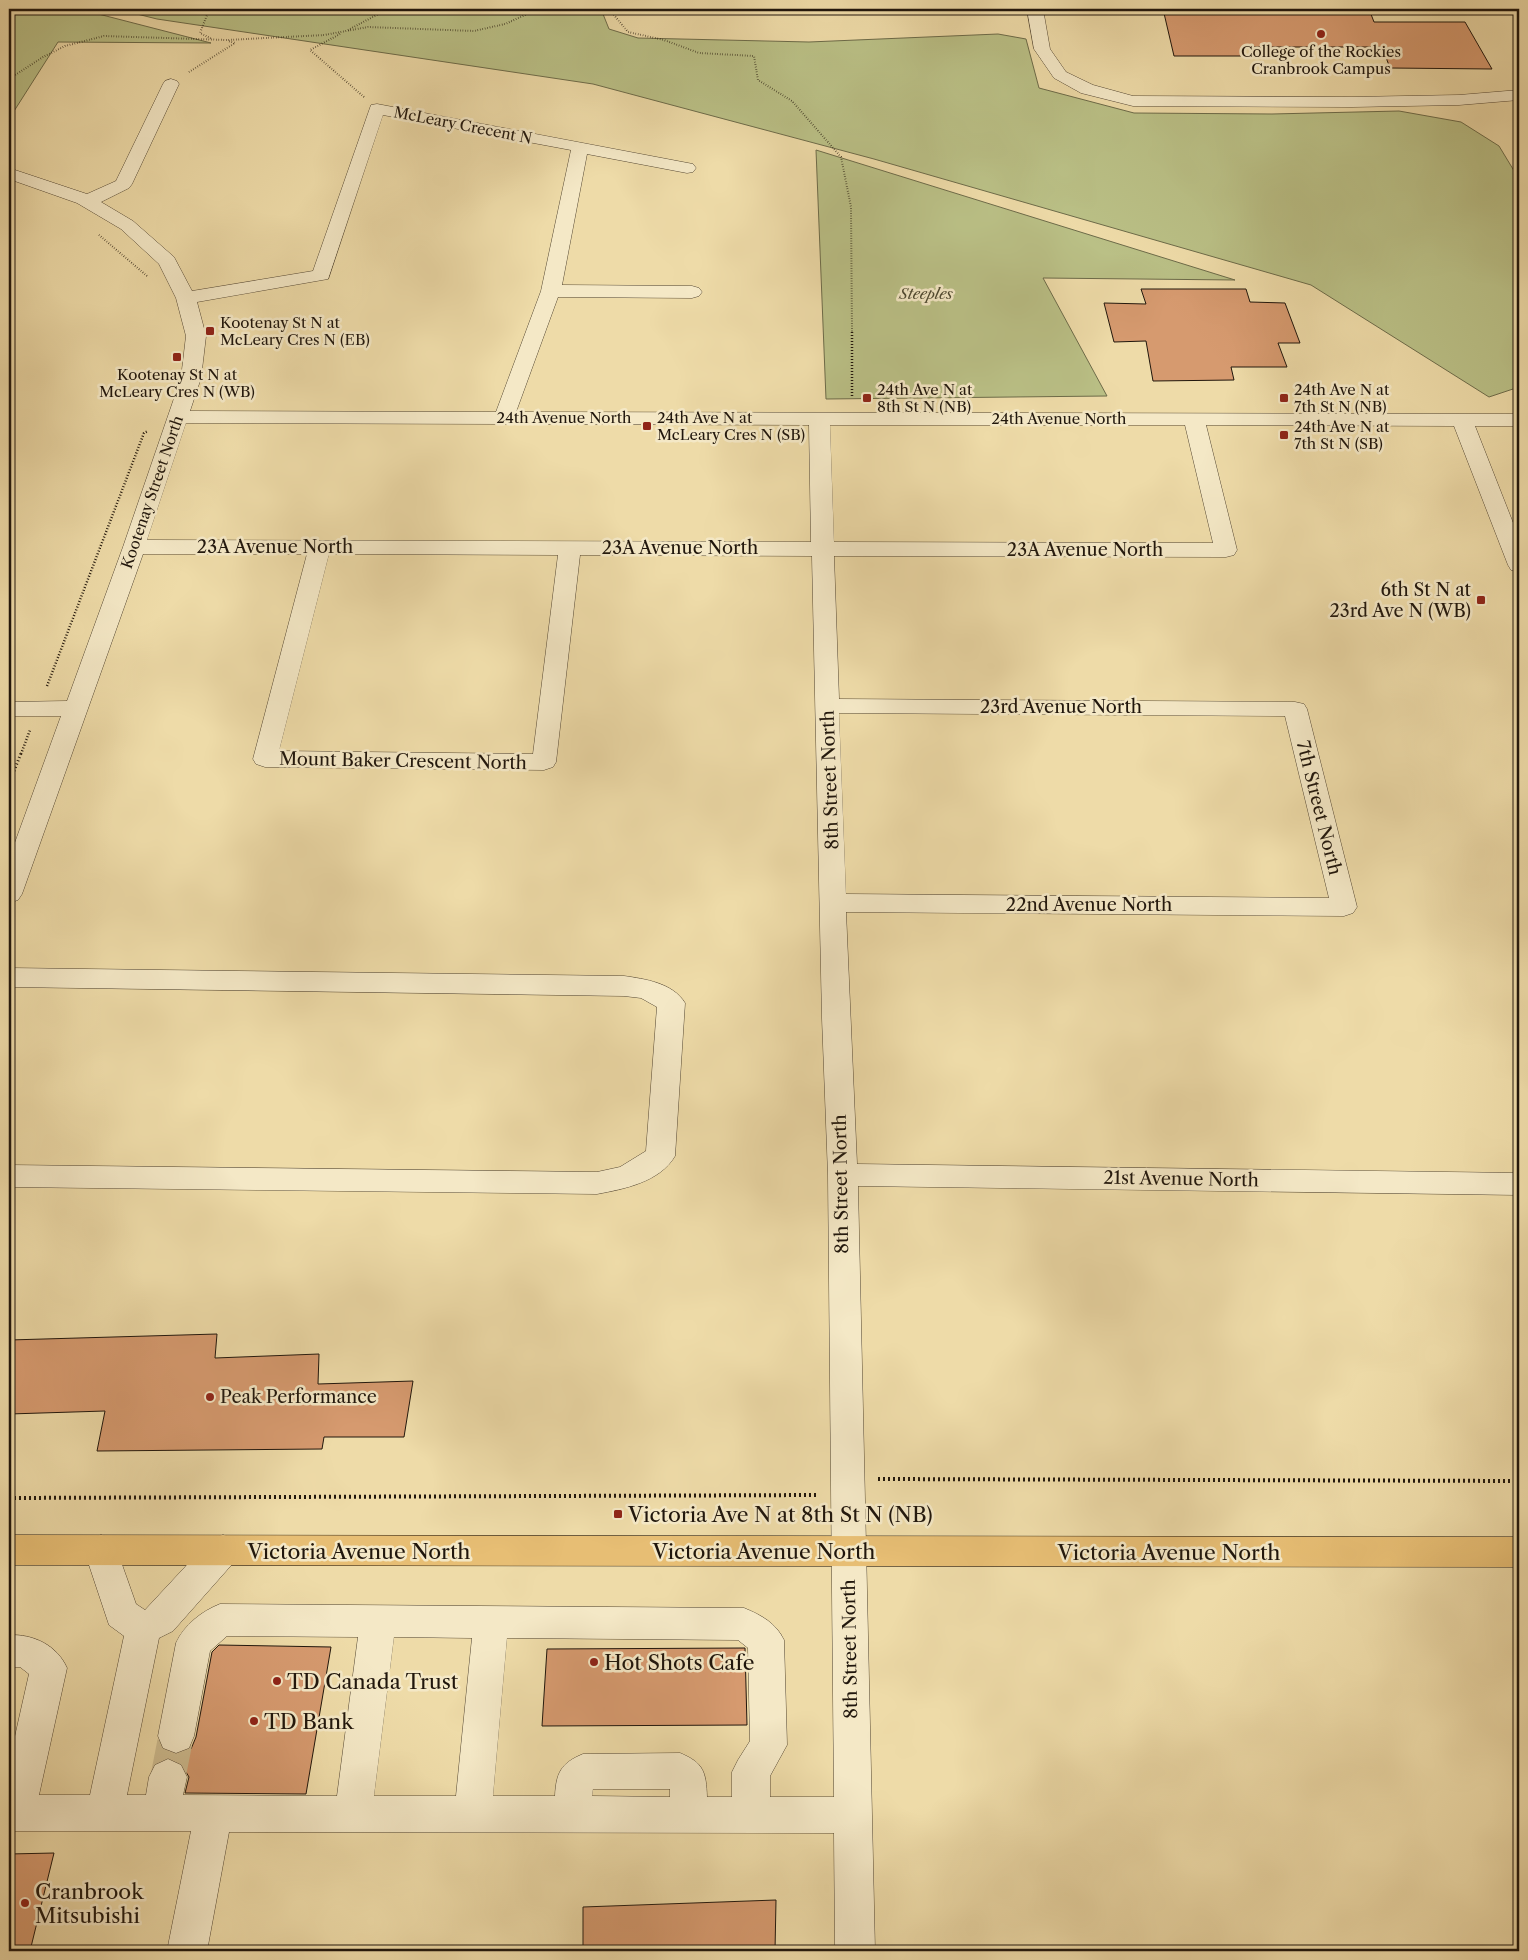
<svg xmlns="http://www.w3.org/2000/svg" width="1528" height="1960" font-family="'Libre Caslon Text',serif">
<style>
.green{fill:#bac086;stroke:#6d6b49}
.building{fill:#d69a6f;stroke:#20160c}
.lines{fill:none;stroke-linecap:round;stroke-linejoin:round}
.minor-tunnel{stroke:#cfbd91;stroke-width:35;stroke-dasharray:35 18;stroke-linecap:butt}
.minor-casing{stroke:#544733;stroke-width:1}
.major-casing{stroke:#20160c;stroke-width:1}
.path-far3{stroke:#20160c;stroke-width:2;stroke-dasharray:0.5 2;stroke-linecap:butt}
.path-far2{stroke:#20160c;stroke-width:2.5;stroke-dasharray:1 2;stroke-linecap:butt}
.path-far1{stroke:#20160c;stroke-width:3;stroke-dasharray:1 2.5;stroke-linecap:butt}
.path{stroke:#20160c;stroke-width:4;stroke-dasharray:2 3;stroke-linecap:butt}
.minor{fill:#f4e8c6;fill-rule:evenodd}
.major{fill:#e7be74;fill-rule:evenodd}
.poi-dot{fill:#8f2418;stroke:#f4e8c6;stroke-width:2}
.labels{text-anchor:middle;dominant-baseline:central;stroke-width:5;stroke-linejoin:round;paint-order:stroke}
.far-poi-label{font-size:15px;fill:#20160c;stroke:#f4e8c6;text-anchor:start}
.far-street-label{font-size:15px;fill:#20160c;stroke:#f4e8c6}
.far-park-label{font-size:15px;font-style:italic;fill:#4e4931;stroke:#f4e8c6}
.street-label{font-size:18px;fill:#20160c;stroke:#f4e8c6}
.poi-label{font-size:18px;fill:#20160c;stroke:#f4e8c6;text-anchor:end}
.near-poi-label{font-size:21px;fill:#20160c;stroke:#f4e8c6;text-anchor:start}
.near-street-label{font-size:21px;fill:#20160c;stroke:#f4e8c6}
</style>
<rect width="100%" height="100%" fill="#eedba8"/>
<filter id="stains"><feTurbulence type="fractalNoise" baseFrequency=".004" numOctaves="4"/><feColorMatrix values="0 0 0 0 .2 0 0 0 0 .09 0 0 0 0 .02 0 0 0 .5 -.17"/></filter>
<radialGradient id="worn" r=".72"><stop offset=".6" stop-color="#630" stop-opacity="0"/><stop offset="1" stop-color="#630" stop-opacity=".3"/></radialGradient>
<g class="green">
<polygon points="9,9 79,9 211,43 58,42 9,119"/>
<polygon points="117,9 605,9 603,14 609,29 638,38 809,42 998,34 1026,39 1039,88 1134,113 1272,114 1399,111 1461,122 1499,146 1519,179 1519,387 1489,397 1311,285 874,159 593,84 157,19"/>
<polygon points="816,150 1235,280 1043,278 1107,396 826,399"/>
</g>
<g class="building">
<polygon points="1163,9 1369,9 1374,22 1465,22 1492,69 1390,68 1382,47 1244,47 1245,56 1174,56"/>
<polygon points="1141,289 1246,289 1250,302 1285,303 1300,343 1278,343 1287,367 1231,367 1234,380 1153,381 1146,341 1114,342 1104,303 1146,304"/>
<polygon points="217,1334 215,1358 319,1354 318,1384 413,1381 404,1437 324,1437 322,1449 97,1451 105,1411 9,1414 9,1340"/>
<polygon points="219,1645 331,1647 306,1794 185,1793 189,1777 180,1762 182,1753 191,1749 196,1737 212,1652"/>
<polygon points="745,1648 747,1725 542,1726 547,1649"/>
<polygon points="54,1853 30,1951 9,1951 9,1854"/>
<polygon points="776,1900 775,1951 583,1951 583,1907"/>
</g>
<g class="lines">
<polyline class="minor-tunnel" points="168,1777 176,1736"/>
<g class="minor-casing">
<g id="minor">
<polygon points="1027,9 1043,9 1050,49 1066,72 1093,85 1133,96 1352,97 1459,95 1519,90 1519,100 1459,105 1352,107 1133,106 1081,93 1054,78 1034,49"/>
<path d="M 171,79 L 177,81 L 179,84 L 132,184 L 129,188 L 101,202 L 133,221 L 174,257 L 192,291 L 313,271 L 371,105 L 377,104 L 693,164 L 696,168 L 693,172 L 687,173 L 587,154 L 562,285 L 692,286 L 699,288 L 702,292 L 699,296 L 692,298 L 558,297 L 516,412 L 1519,414 L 1519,426 L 1475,426 L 1519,538 L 1519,572 L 1511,570 L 1508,565 L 1454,426 L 1206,425 L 1237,550 L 1234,555 L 1226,557 L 834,556 L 839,699 L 1295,702 L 1304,704 L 1307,709 L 1357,907 L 1353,913 L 1344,916 L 846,912 L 857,1164 L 1519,1173 L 1519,1195 L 858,1186 L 875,1951 L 835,1951 L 834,1833 L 229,1832 L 207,1951 L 167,1951 L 191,1831 L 9,1831 L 9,1763 L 29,1674 L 20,1667 L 9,1667 L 9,1635 C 33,1634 57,1645 67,1668 L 39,1795 L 90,1795 L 124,1636 L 109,1625 L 84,1550 L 89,1539 L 101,1535 L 113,1539 L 136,1604 L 145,1610 L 211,1539 L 223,1535 L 235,1539 L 240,1550 L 235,1561 L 173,1631 L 159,1638 L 127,1795 L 146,1795 L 149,1777 L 155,1765 L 168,1759 L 181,1765 L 187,1777 L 183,1795 L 337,1796 L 358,1637 L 227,1636 L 210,1651 L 194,1736 L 189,1748 L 176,1753 L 163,1748 L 158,1736 L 176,1643 C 184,1625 202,1611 220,1604 L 744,1608 C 761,1615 776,1623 784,1640 L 787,1745 L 770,1776 L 770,1797 L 834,1797 L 828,1175 L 822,1018 L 812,556 L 580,555 L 556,762 L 553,767 L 544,770 L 265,767 L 256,764 L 253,759 L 307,554 L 143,554 L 22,894 L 18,900 L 9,903 L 9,859 L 61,716 L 9,716 L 9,702 L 67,701 L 123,547 L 181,378 L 186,336 L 176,298 L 159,264 L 121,229 L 77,203 L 9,179 L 9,168 L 87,194 L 116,181 L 163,84 L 165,81 ZM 383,115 L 571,150 L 541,291 L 496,412 L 190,411 L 201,378 L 206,336 L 197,302 L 328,279 ZM 186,423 L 809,425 L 811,542 L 147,540 ZM 830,425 L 1185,425 L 1213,543 L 834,542 ZM 329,554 L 558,555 L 533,754 L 279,751 ZM 839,713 L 1285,716 L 1329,898 L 846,894 ZM 394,1637 L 472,1638 L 456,1796 L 374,1796 ZM 507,1638 L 738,1640 L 748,1648 L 750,1741 L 738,1760 L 732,1772 L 732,1797 L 707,1797 C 706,1772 704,1763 680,1753 L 583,1754 C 561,1763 556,1773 555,1796 L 493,1796 ZM 593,1789 L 670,1789 L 670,1797 L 592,1796 Z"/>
<path d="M 9,968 L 624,976 C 645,979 673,983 685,1003 L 675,1156 C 660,1182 624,1189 597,1194 L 9,1187 L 9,1165 L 597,1172 L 620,1167 L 646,1151 L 657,1007 L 641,998 L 624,996 L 9,987 Z"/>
</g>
</g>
<g class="major-casing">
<polygon id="major" points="9,1535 1519,1537 1519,1567 9,1565"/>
</g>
<g class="path-far3">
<polyline points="200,9 207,15 200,33 212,39"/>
<polyline points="609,9 628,32 664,40 699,53 754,56 758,80 792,101 841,157 851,207 852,333"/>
<polyline points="348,30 388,9"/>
<polyline points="340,34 310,50 364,97"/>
<polyline points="189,72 235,43 228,41"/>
<polyline points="9,79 43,57 65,46 104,36 227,40 324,35 368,27 474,31 505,24 539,9"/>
<polyline points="99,235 147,276"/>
</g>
<g class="path-far2">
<polyline points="852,332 852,398"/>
<polyline points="47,686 144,433 148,431"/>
<polyline points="21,754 30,730"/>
</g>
<polyline class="path-far1" points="9,784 21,753"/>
<g class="path">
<polyline points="878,1479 1519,1481"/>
<polyline points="9,1498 818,1495"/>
</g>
<use href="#minor" class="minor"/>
<use href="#major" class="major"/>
</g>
<g class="poi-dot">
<circle cx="1321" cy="34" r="5"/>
<rect x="205" y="326" width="10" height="10" rx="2.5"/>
<rect x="172" y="352" width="10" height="10" rx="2.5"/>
<rect x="862" y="393" width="10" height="10" rx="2.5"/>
<rect x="1279" y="393" width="10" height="10" rx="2.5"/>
<rect x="642" y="421" width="10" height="10" rx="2.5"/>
<rect x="1279" y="430" width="10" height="10" rx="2.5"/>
<rect x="1476" y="595" width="10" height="10" rx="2.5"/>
<circle cx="210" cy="1397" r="5"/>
<rect x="613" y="1509" width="10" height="10" rx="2.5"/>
<circle cx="594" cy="1662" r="5"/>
<circle cx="277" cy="1681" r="5"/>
<circle cx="254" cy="1721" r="5"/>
<circle cx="25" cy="1903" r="5"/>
</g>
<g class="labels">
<g class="far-poi-label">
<text x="1321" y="51" text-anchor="middle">College of the Rockies<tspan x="1321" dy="17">Cranbrook Campus</tspan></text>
<text x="220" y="322">Kootenay St N at<tspan x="220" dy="17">McLeary Cres N (EB)</tspan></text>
<text x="177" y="374" text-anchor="middle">Kootenay St N at<tspan x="177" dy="17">McLeary Cres N (WB)</tspan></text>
<text x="877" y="389">24th Ave N at<tspan x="877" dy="17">8th St N (NB)</tspan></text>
<text x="1294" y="389">24th Ave N at<tspan x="1294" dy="17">7th St N (NB)</tspan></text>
<text x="657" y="417">24th Ave N at<tspan x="657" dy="17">McLeary Cres N (SB)</tspan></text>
<text x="1294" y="426">24th Ave N at<tspan x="1294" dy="17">7th St N (SB)</tspan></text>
</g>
<g class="far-street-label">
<text transform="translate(463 125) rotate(11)">McLeary Crecent N</text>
<text x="564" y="417">24th Avenue North</text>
<text x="1059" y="418">24th Avenue North</text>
<text transform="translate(152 492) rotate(-71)">Kootenay Street North</text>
</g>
<g class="far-park-label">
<text x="926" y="293">Steeples</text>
</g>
<g class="street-label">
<text x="275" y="547">23A Avenue North</text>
<text x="680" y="548">23A Avenue North</text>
<text x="1085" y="550">23A Avenue North</text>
<text x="1061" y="707">23rd Avenue North</text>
<text transform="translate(403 761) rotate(1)">Mount Baker Crescent North</text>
<text transform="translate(830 780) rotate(-92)">8th Street North</text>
<text transform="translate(1319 808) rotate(76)">7th Street North</text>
<text x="1089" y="905">22nd Avenue North</text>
<text transform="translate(1181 1179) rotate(1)">21st Avenue North</text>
<text transform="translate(841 1184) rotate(-91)">8th Street North</text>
<text transform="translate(850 1649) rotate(-91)">8th Street North</text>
</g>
<g class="poi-label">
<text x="1471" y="590">6th St N at<tspan x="1471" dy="21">23rd Ave N (WB)</tspan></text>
<text x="220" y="1397" text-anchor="start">Peak Performance</text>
</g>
<g class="near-poi-label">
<text x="628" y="1514">Victoria Ave N at 8th St N (NB)</text>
<text x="604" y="1662">Hot Shots Cafe</text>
<text x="287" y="1681">TD Canada Trust</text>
<text x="264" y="1721">TD Bank</text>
<text x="35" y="1891">Cranbrook<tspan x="35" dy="24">Mitsubishi</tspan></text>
</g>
<g class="near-street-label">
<text x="359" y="1551">Victoria Avenue North</text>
<text x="764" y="1551">Victoria Avenue North</text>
<text x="1169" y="1552">Victoria Avenue North</text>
</g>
</g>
<rect width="1528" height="1960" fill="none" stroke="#eedba8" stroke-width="30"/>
<rect x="10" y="10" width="1508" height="1940" fill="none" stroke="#20160c" stroke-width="2.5"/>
<rect x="15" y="15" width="1498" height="1930" fill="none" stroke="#20160c"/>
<rect width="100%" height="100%" filter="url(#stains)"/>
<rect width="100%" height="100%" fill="url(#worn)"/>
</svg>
